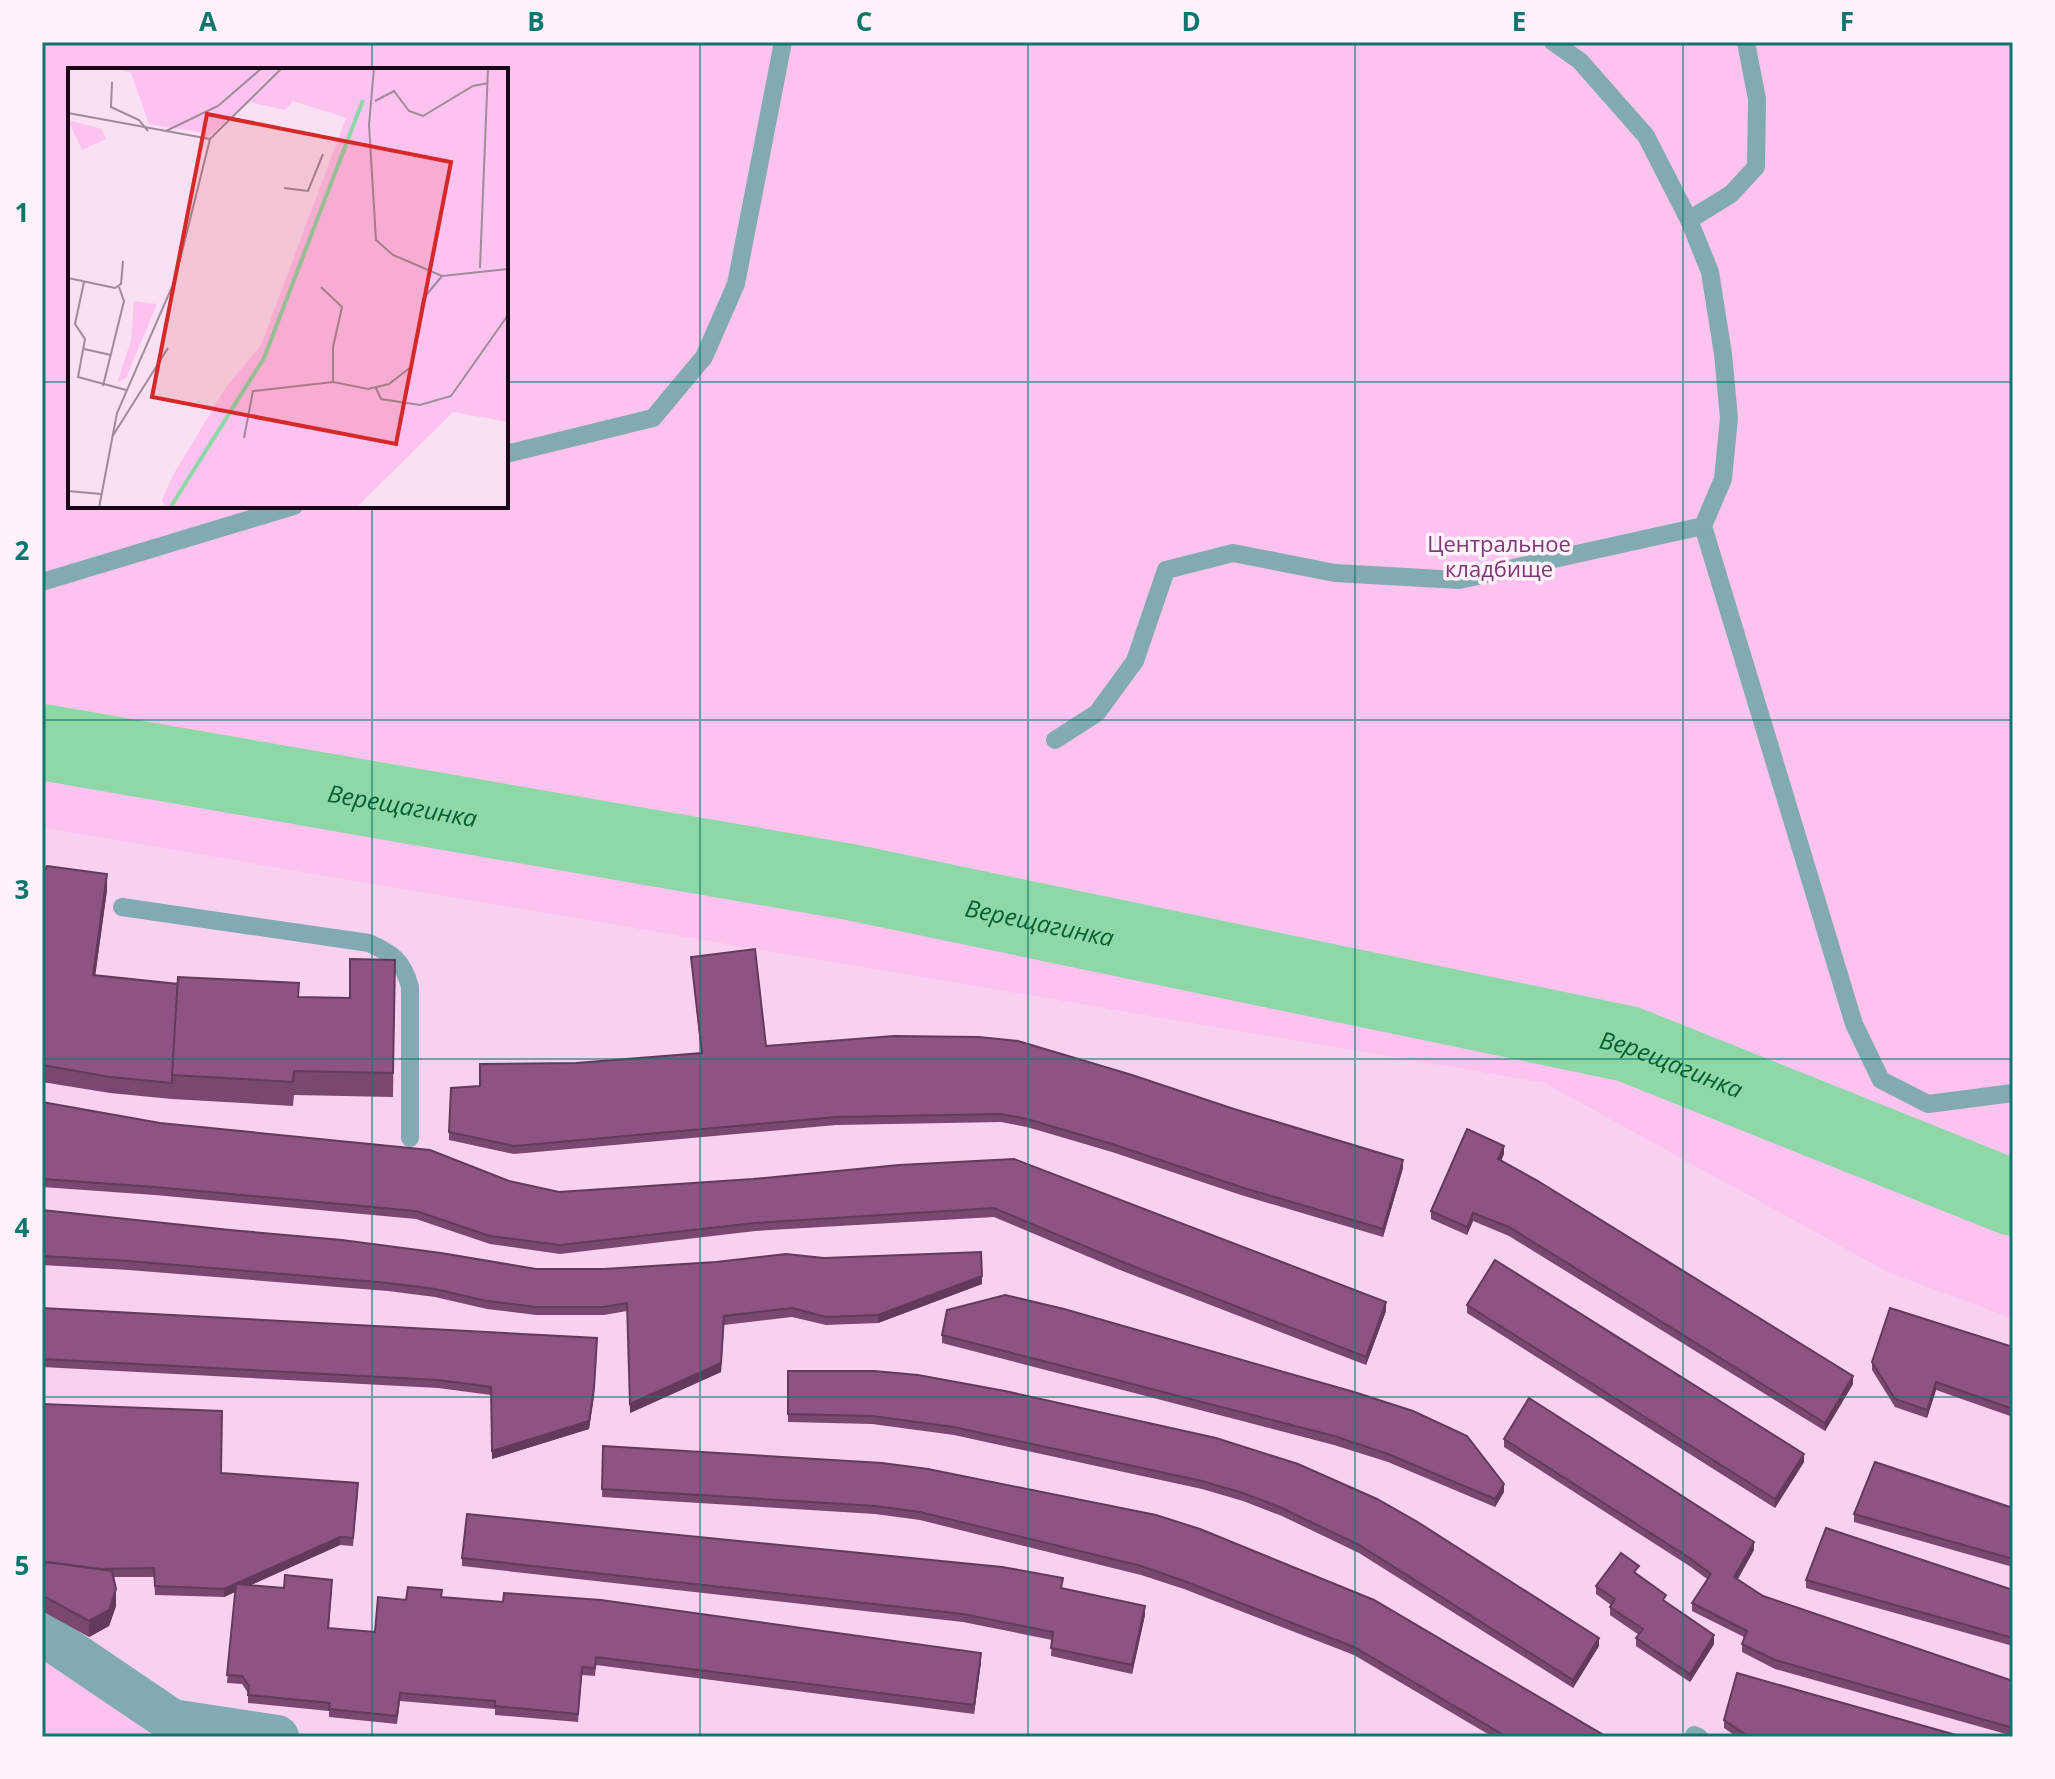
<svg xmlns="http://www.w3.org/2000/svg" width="2055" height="1779" font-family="'Open Sans',sans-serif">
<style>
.built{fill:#f9d1f0}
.green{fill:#fdc3f0;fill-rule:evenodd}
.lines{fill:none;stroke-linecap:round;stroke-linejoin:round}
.river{stroke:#8ed7a6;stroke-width:76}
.service{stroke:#82aab3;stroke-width:18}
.tertiary{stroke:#82aab3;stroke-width:44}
.wall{fill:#794770}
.shaded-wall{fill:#633a5b}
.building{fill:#8d5382;stroke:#633a5b;stroke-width:2}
.grid{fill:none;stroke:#0f766e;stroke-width:2;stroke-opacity:0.55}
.labels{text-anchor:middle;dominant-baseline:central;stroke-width:7;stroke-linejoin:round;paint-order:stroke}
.park-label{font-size:22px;fill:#813775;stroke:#fff2fc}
.water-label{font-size:24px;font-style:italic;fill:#065f33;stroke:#fff2fc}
.inset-river{fill:none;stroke:#8ed7a6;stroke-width:4}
.inset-road{fill:none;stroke:#a08a9b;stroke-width:2}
.view{fill:#d62828;fill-opacity:0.15;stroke:#d62828;stroke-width:4}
.inset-edge{fill:none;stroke:#1b0717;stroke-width:4}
.neatline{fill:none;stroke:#0f766e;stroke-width:3}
.grid-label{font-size:26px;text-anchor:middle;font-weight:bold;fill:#0f766e}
</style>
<rect width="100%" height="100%" fill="#f9e1f3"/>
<polygon class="built" points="42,828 1544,1083 1889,1273 2013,1319 2013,1737 157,1737 42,1645"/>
<g class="green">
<path d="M 42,42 L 2013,42 L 2013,1319 L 1889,1273 L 1544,1083 L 42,828 ZM 70,70 L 506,70 L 506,506 L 70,506 Z"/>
<polygon points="42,1645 157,1737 42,1737"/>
</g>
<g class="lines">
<path class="river" id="s1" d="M 42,742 L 850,882 L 1628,1044 L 2013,1198"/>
<g class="service">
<polyline points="1689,220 1731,194 1756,167 1757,99 1746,42"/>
<polyline points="506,454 653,418 704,357 736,284 783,42"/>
<polyline points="1703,526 1854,1024 1881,1080 1928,1104 2013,1093"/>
<polyline points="42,582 294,506"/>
<polyline points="1055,740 1097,713 1135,661 1166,570 1233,553 1335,573 1459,580 1703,526 1723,479 1729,418 1723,354 1710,272 1689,220 1646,136 1580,61 1553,42"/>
<path d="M 122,907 L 369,943 C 393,954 403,961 410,987 L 410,1138"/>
<polyline points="1694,1735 1699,1737"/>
</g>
<polyline class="tertiary" points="42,1633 172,1721 277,1737"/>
</g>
<g class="wall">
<polygon points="42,876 107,890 95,976 299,997 350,998 395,960 393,1097 294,1095 293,1106 172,1099 110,1093 42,1082"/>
<polygon points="691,957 766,1046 1403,1168 1383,1237 1241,1195 1112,1152 1027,1127 1001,1122 836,1125 514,1154 449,1140 449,1132 480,1086 576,1063 701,1053"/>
<polygon points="42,1102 160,1123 509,1181 559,1192 753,1179 899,1165 1386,1311 1366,1365 1120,1270 994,1217 755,1231 560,1254 490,1244 416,1219 155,1195 42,1187"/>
<polygon points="1504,1154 1501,1161 1853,1384 1825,1431 1509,1236 1473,1221 1467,1235 1431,1219 1431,1211"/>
<polygon points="42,1210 536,1269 982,1284 878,1323 826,1325 792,1317 724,1325 721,1372 630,1413 627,1311 604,1315 536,1315 487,1309 435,1297 388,1291 129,1270 42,1265"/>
<polygon points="1467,1305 1804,1462 1775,1508 1467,1313"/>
<polygon points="42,1308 594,1396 589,1429 492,1459 491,1395 438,1388 42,1367"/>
<polygon points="947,1310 1504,1492 1495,1507 1388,1462 1334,1445 942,1343 942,1335"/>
<polygon points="2013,1347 2013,1417 1936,1390 1927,1418 1895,1407 1872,1370 1872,1362"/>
<polygon points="788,1371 1216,1438 1599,1646 1573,1688 1359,1553 1282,1516 1243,1501 1202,1489 954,1435 872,1424 788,1422"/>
<polygon points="42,1404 221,1473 358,1491 353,1546 340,1545 251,1585 284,1588 332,1588 329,1628 375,1632 406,1600 442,1597 981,1662 974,1714 596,1665 595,1676 582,1675 578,1722 495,1715 495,1709 400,1701 397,1724 329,1717 329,1711 248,1703 248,1693 242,1684 227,1683 235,1592 224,1597 155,1595 154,1577 114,1577 116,1606 109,1626 89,1637 44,1612 42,1606"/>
<polygon points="1504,1439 1754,1550 1738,1579 1763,1596 2013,1681 2013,1736 1775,1669 1742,1652 1742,1644 1744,1637 1692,1611 1692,1603 1707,1579 1691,1567 1504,1447"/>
<polygon points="603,1446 882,1463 1607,1737 1493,1737 1354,1655 1184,1589 1141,1575 920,1520 875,1514 602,1497"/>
<polygon points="2013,1508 2013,1567 1854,1522 1854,1514"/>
<polygon points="462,1558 1062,1588 1145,1615 1132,1674 1051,1656 1052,1640 963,1622 462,1566"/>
<polygon points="1638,1575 1666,1603 1714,1644 1690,1682 1636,1646 1636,1638 1639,1635 1610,1615 1610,1607 1611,1605 1596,1594 1596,1586"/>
<polygon points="1806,1580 2013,1590 2013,1646 1806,1588"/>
<polygon points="1724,1720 1963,1737 1737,1737 1724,1728"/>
</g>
<g class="shaded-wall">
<polygon points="107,874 107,890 93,992 93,975"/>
<polygon points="1504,1146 1504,1154 1498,1168 1498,1159"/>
<polygon points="1403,1160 1403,1168 1383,1237 1383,1229"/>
<polygon points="1473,1213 1473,1221 1467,1235 1467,1227"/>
<polygon points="982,1276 982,1284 878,1323 878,1315"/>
<polygon points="1386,1302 1386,1311 1366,1365 1366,1357"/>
<polygon points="724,1316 721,1372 630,1413 630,1404"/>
<polygon points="597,1346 594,1396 589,1429 492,1459 492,1451"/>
<polygon points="1853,1376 1853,1384 1825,1431 1825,1423"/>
<polygon points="1936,1382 1936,1390 1927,1418 1927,1410"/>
<polygon points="1804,1454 1804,1462 1775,1508 1775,1499"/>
<polygon points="1504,1484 1504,1492 1495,1507 1495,1499"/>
<polygon points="340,1537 340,1545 224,1597 224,1589"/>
<polygon points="1754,1542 1754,1550 1734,1585 1734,1577"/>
<polygon points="116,1589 116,1606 109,1626 89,1637 89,1621"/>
<polygon points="1145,1606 1145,1615 1132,1674 1132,1665"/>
<polygon points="1714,1635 1714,1644 1690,1682 1690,1674"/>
<polygon points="1599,1638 1599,1646 1573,1688 1573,1680"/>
<polygon points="981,1653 981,1662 974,1714 974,1705"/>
</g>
<g class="building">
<polygon points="47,866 107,874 93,975 178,984 172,1083 110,1077 42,1065 42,876"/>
<polygon points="755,949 766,1046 894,1036 979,1037 1018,1041 1132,1075 1234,1109 1403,1160 1383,1229 1241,1187 1112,1144 1027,1119 1001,1114 836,1117 514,1146 449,1132 451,1088 480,1086 480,1064 576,1063 702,1053 691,957"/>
<polygon points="350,959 395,960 393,1073 294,1071 293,1082 172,1075 178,977 299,983 298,997 350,998"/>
<polygon points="42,1102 160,1123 430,1150 509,1181 559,1192 753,1179 899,1165 1014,1159 1386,1302 1366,1357 1120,1261 994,1208 755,1223 560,1245 490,1236 416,1211 155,1187 42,1179"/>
<polygon points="1467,1129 1504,1146 1498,1159 1538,1181 1853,1376 1825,1423 1509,1227 1473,1213 1467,1227 1431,1211"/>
<polygon points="42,1210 230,1230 342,1240 441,1253 536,1269 604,1269 716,1262 786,1254 824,1258 981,1252 982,1276 878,1315 826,1317 792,1308 724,1316 721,1363 630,1404 627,1303 604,1307 536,1307 487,1301 435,1289 388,1283 129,1261 42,1256"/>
<polygon points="1495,1260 1804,1454 1775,1499 1467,1305"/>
<polygon points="1005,1295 1064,1309 1354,1392 1413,1411 1467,1436 1504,1484 1495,1499 1388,1454 1334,1436 942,1335 947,1310"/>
<polygon points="42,1308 597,1338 594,1388 589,1421 492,1451 491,1387 438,1380 42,1359"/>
<polygon points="1890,1308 2013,1347 2013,1409 1936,1382 1927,1410 1895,1399 1872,1362"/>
<polygon points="788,1371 874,1371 918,1375 1005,1391 1216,1438 1298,1464 1377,1499 1416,1521 1599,1638 1573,1680 1359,1545 1282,1508 1243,1493 1202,1481 954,1427 872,1416 788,1414"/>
<polygon points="1529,1398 1754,1542 1734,1577 1763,1596 2013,1681 2013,1728 1775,1660 1742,1644 1747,1631 1692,1603 1711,1574 1691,1559 1504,1439"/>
<polygon points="42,1404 222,1411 221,1473 358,1483 353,1538 340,1537 224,1589 155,1586 154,1568 100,1569 46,1562 42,1570"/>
<polygon points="603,1446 882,1463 928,1469 1156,1515 1200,1529 1374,1600 1607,1737 1507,1737 1354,1647 1184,1581 1141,1566 920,1512 875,1506 602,1489"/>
<polygon points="1875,1462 2013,1508 2013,1559 1854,1514"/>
<polygon points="467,1514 1002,1567 1063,1578 1061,1588 1145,1606 1132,1665 1051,1648 1053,1632 963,1614 462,1558"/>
<polygon points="1826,1528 2013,1590 2013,1638 1806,1580"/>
<polygon points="1621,1553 1639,1566 1634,1572 1666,1595 1663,1600 1714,1635 1690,1674 1636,1638 1643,1629 1610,1607 1615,1599 1596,1586"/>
<polygon points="46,1562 112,1571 116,1589 109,1610 89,1621 44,1596 42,1589 42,1570"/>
<polygon points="285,1575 332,1580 328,1628 375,1632 378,1597 406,1600 408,1587 442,1590 441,1597 503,1602 504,1593 601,1600 981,1653 974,1705 596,1657 595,1668 582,1667 578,1714 495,1706 495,1701 400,1693 397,1716 329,1709 330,1703 248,1695 249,1686 242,1676 227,1675 236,1584 284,1588"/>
<polygon points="1737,1673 1963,1737 1749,1737 1724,1720"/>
</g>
<path class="grid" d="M 372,42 L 372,70M 700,42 L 700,1737M 1028,42 L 1028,1737M 1355,42 L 1355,1737M 1683,42 L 1683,1737M 42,382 L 70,382M 506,382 L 2013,382M 372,506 L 372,1737M 42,720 L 2013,720M 42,1059 L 2013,1059M 42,1397 L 2013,1397"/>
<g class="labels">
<g class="park-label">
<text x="1499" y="543">Центральное<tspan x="1499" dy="25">кладбище</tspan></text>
</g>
<g class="water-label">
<text stroke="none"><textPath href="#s1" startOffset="366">Верещагинка</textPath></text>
<text stroke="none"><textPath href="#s1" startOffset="1014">Верещагинка</textPath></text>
<text stroke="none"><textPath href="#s1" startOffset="1662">Верещагинка</textPath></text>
</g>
</g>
<g transform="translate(68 68)">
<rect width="440" height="440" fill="#f9e1f3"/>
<path d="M 49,0 L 440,0 L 440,354 L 385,344 L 288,440 L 97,440 L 94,432 L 105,407 L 158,319 L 193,277 L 278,50 L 225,33 L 217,42 L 182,34 L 135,73 L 135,65 L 81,56 L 63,5 ZM 0,52 L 34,61 L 38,71 L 14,82 ZM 66,233 L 89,236 L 58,310 L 49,315 L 63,272 Z" fill="#fdc3f0"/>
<path class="inset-river" d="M 102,440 L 196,290 L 295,32"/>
<path class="inset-road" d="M 306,0 L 301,57 L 308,172 L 325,187 L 374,208 L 440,201M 44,14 L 43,39 L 71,52 L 80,63M 307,33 L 326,23 L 341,43 L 355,48 L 405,18 L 420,15M 0,45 L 142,71M 98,63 L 150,38 L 194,0M 216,120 L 240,123 L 255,86M 412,200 L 420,0M 0,210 L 47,220 L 53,216 L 55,193M 16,214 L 7,256 L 17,271 L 10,309 L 58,322M 253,219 L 274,239 L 265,279 L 265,314 L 300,321 L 321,316 L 343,299 L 355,231 L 374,208M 16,281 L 43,287M 35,318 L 56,233 L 51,219M 308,320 L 313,331 L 352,337 L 383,328 L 440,247M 44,369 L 100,280M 176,370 L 185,323 L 265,314M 0,423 L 33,426M 31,440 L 49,345 L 107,212 L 142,71 L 214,0"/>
<path class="view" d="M 139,46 L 383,94 L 328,376 L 84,329 Z"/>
<rect width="440" height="440" class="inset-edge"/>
</g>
<rect width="2055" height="1779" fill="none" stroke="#fff2fc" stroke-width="88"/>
<rect x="44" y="44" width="1967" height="1691" class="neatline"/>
<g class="grid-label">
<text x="208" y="31">A</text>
<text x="536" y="31">B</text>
<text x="864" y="31">C</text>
<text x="1191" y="31">D</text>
<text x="1519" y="31">E</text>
<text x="1847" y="31">F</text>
<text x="22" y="222">1</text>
<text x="22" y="560">2</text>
<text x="22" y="899">3</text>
<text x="22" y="1237">4</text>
<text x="22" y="1575">5</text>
</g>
</svg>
